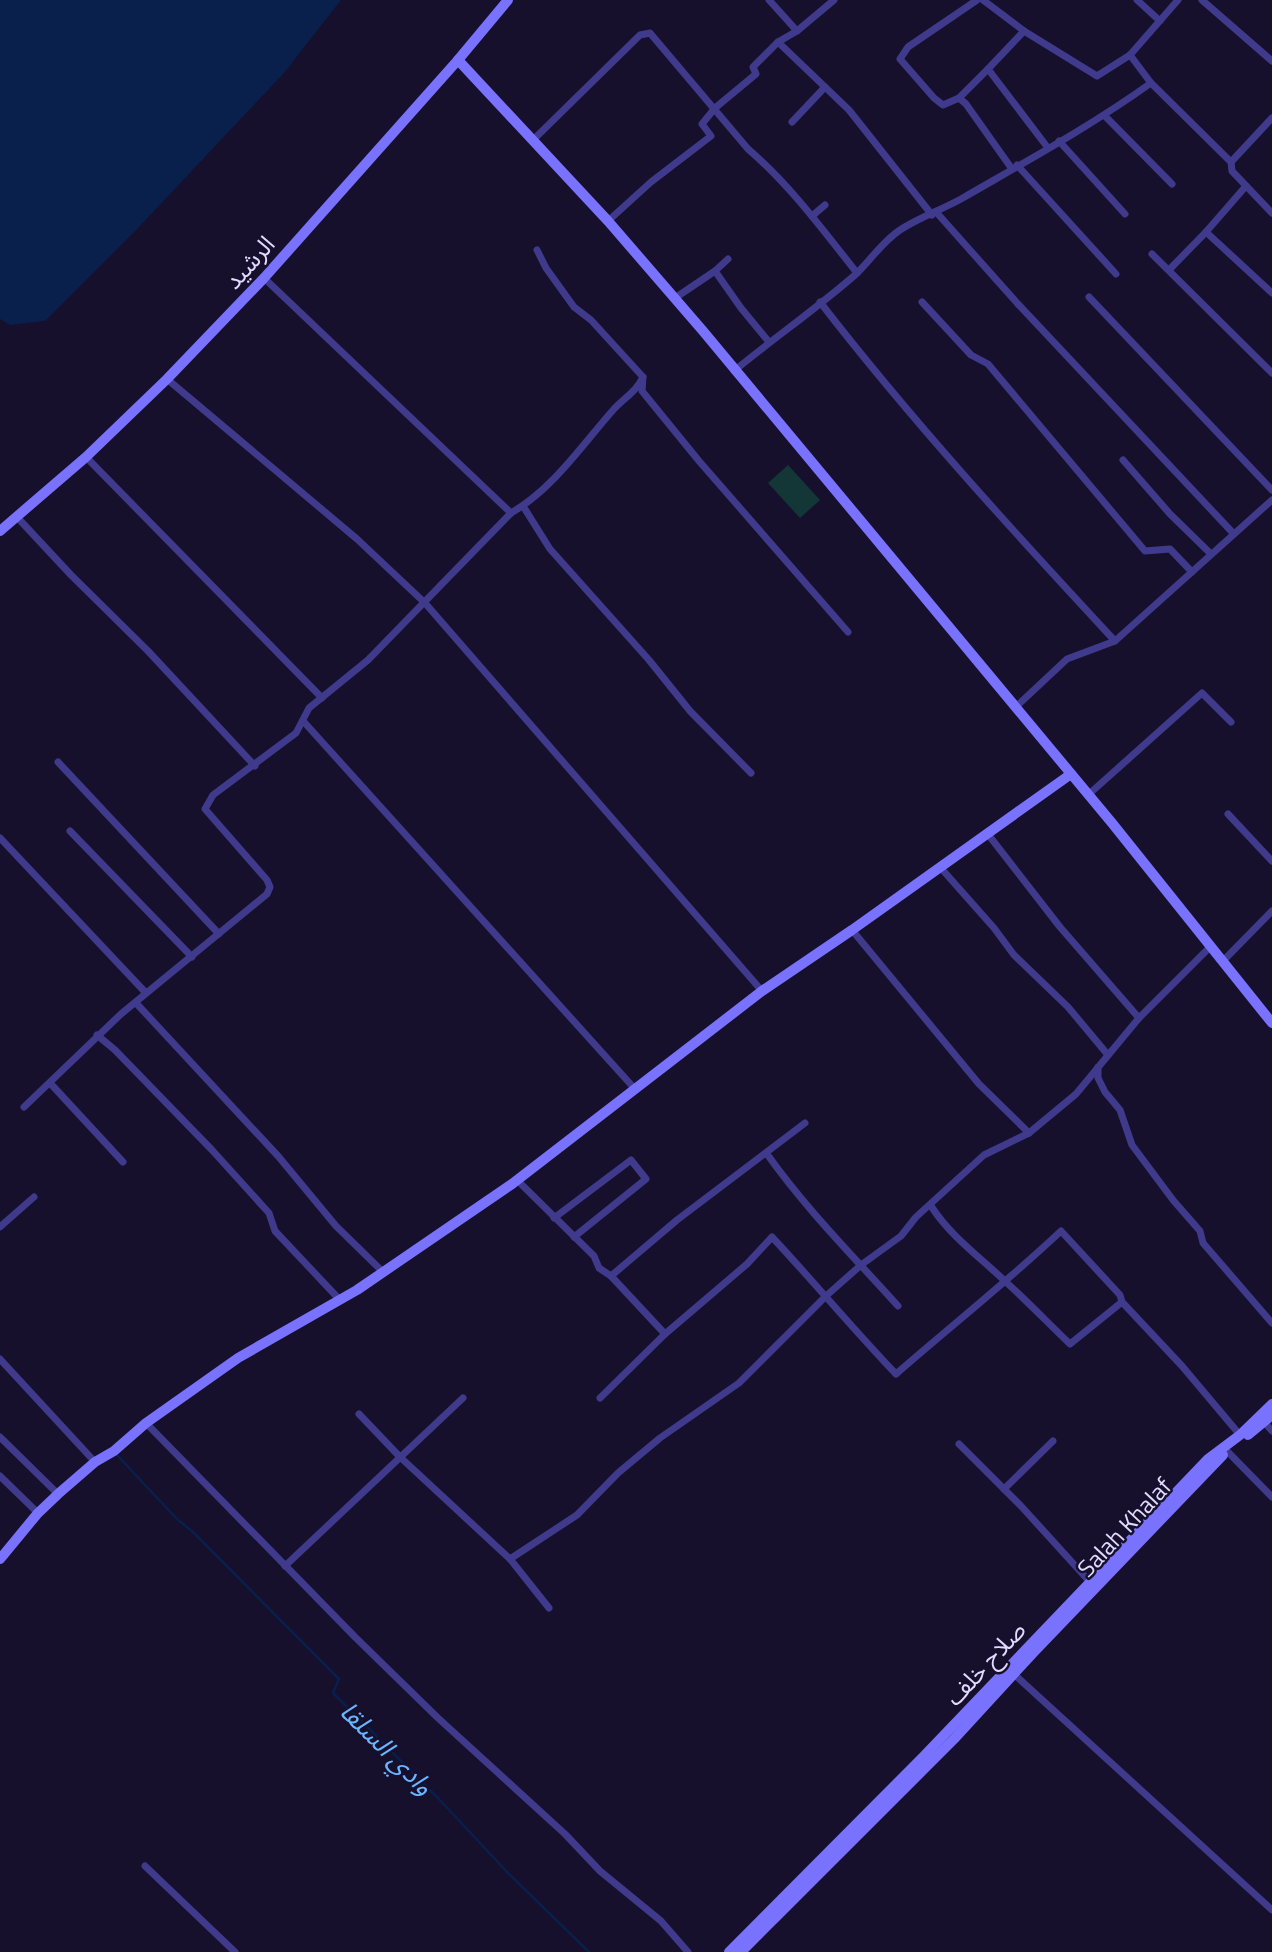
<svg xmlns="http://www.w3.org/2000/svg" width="1272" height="1952" font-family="'Titillium Web','Noto Sans Arabic',sans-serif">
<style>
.green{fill:#133636}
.water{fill:#091f4c}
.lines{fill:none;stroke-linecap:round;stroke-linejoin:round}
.stream{stroke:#091f4c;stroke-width:2.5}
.street{stroke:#3f3a8c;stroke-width:7}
.secondary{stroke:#7972ff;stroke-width:10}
.labels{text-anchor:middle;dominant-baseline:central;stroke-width:5;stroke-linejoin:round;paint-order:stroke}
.street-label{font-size:24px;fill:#e0dbff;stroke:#16102c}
.water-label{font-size:26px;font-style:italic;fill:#69b5ff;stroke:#16102c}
</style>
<rect width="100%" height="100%" fill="#16102c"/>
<polygon class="green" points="788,465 820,500 800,518 768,483"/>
<polygon class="water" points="0,0 341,0 284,73 138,228 45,321 10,325 0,319"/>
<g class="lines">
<polyline class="stream" points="116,1454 177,1519 193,1532 339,1679 333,1693 438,1798 507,1872 589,1952"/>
<g class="street">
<polyline points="769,0 797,31"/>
<polyline points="977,0 908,47 900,59 934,98 943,105 959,98 966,104 1012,169"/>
<polyline points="1137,0 1160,21"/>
<polyline points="1202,0 1272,61"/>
<polyline points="1024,31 988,69 1048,148"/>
<polyline points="778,42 849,110 932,215"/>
<polyline points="1130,55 1178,0"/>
<polyline points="1151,83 1231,162 1232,171 1272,213"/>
<polyline points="959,98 988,69"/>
<polyline points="1105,116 1172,184"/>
<polyline points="792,122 825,87"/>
<path d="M 532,141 L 640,35 L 650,33 L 748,149 C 790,185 823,230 857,273"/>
<polyline points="1059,141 1125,214"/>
<polyline points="1231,162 1272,118"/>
<polyline points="1017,165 1116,274"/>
<polyline points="937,213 1017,303 1233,533"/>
<polyline points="812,216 825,205"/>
<polyline points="608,221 651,182 711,136 702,124 715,108 756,74 753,67 778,42 797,31 834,0"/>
<polyline points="1206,232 1272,293"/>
<polyline points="537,250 546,268 574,307 591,320 643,377 642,391 699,461 848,632"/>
<polyline points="1152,254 1272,373"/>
<polyline points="1169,270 1206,232 1246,186"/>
<polyline points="715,271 741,308 769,342"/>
<polyline points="264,278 511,513"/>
<polyline points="1089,297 1272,490"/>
<polyline points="675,298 715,271 728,259"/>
<path d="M 820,302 C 912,421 1013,531 1115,641"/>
<polyline points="922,302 971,355 988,364 1145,551 1170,549 1192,572"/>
<path d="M 734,371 C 774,338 816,309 855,275 C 870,261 882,242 900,230 C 918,218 941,210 961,199 C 1025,162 1091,126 1151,83 L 1130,55 L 1097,76 L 1024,31 L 983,0"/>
<polyline points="167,379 357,539 425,603 762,991"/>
<polyline points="86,457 322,698"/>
<polyline points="1123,460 1170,514 1211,554"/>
<polyline points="523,506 550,549 649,660 690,711 751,773"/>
<polyline points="16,516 71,575 148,651 255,766"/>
<polyline points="1020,703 1067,659 1115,641 1272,500"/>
<polyline points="304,722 634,1088"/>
<polyline points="58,762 219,934"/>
<polyline points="1088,795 1202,693 1231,722"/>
<polyline points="1228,814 1272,861"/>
<polyline points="70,831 192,957"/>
<polyline points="987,833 1060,927 1139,1018"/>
<polyline points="0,838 146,993"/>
<polyline points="940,867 994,928 1014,955 1068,1007 1108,1055"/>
<polyline points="852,930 979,1084 1029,1133"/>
<polyline points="1223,961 1272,911"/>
<polyline points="136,1003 278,1156 336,1226 382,1271"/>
<polyline points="97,1035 115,1050 212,1150 269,1213 275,1231 339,1299"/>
<polyline points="1098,1067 1098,1078 1105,1092 1120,1110 1132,1145 1173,1200 1200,1231 1203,1243 1272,1323"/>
<polyline points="50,1083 123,1162"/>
<path d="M 24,1107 L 121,1014 L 267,894 L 270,887 L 267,880 L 205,809 L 213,795 L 296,733 L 309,708 L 368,660 L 511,513 C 553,489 582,445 614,409 C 624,398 637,391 643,377"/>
<path d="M 767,1154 C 806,1209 853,1256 898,1306"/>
<polyline points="517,1180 594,1256 599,1268 611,1276 665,1334"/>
<path d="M 931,1206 C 951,1237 981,1258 1007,1283 C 1029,1303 1049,1324 1070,1344 L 1122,1302"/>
<polyline points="554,1218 631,1160 646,1179 574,1237"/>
<polyline points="0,1227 34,1197"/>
<polyline points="611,1276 677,1220 805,1123"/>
<polyline points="0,1359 95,1462"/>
<path d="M 600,1398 L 665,1334 L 747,1264 L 772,1237 C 814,1282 853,1329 896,1374 C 951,1326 1008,1281 1061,1231 L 1120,1295 L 1122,1302 L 1182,1366 L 1240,1435"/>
<polyline points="359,1414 400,1457 510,1559 549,1608"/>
<polyline points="1264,1422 1272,1431"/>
<polyline points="146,1423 355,1637 438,1718 565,1834 600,1871 661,1921 688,1952"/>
<polyline points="0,1437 58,1494"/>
<polyline points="959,1444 1021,1506 1090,1582"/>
<polyline points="1227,1451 1272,1497"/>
<polyline points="0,1476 38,1513"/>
<polyline points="1004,1489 1053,1441"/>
<polyline points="510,1559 577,1515 618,1473 660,1438 739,1383 826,1296 861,1265 901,1236 916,1217 984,1155 1029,1133 1076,1094 1139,1018 1211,946"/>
<polyline points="285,1566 463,1398"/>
<polyline points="1015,1675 1272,1910"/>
<polyline points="145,1866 235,1952"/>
</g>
<g class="secondary">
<polyline points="458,60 608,221 703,331 1112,823 1272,1023"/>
<polyline points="0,531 86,457 167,379 264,278 458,60 508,0"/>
<polyline points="1248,1435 1272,1415"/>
<polyline points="0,1559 38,1513 58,1494 95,1462 114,1451 146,1423 238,1358 357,1290 512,1184 762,991 852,930 1071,774"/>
<polyline points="729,1952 923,1757 1208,1459 1240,1435 1272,1404"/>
<polyline points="741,1952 954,1739 1032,1654 1223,1455"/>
</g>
</g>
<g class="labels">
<g class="street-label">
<text transform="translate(249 262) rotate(-48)">الرشيد</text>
<text transform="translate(1124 1527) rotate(-47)">Salah Khalaf</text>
<text transform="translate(985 1663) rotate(-47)">صلاح خلف</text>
</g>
<g class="water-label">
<text transform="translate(387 1748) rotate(45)">وادي السلقا</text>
</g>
</g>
</svg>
